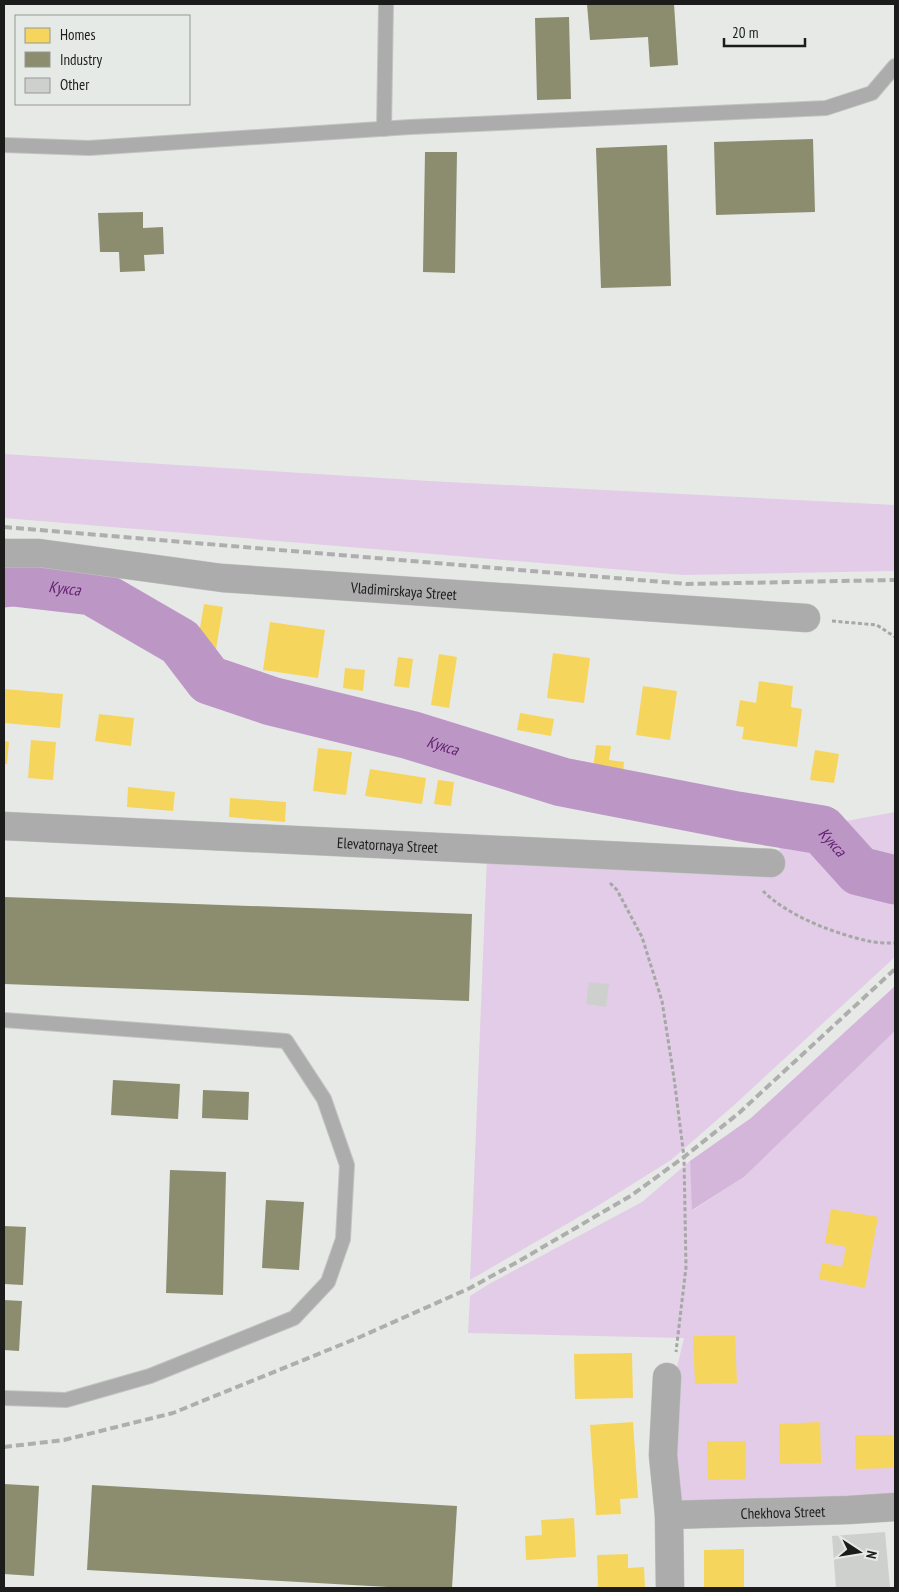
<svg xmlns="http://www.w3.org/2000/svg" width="899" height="1592" font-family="'PT Sans Narrow',sans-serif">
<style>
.green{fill:#e2cce7}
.forest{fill:#d4b6db}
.homes{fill:#f6d55c}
.industry{fill:#8c8c6e}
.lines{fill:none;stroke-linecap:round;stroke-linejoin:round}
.river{stroke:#bc97c5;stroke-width:49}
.building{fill:#ced0ce}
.lane-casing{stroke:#c2c4c2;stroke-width:16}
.street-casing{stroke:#c2c4c2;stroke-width:29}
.path{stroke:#a6a8a6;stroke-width:3;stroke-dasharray:4 2.5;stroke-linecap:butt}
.lane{stroke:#abacab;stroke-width:14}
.street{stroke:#abacab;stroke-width:28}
.rail{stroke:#adaead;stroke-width:4;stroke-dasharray:8 4;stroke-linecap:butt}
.labels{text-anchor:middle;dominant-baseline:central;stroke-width:5;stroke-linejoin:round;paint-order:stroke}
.street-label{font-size:15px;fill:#1b1c1b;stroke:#e6eae6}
.water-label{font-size:16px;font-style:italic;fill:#652273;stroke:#e6eae6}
</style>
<rect width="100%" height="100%" fill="#e7e9e7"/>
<g class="green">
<polygon points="4,454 429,481 895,505 895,571 684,575 4,518"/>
<polygon points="895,812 895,864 891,863 861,861 830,824"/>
<polygon points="782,840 822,849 845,876 895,891 895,957 733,1106 671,1160 591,1210 470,1280 487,856 773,872"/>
<polygon points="895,1031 895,1498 677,1505 673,1384 684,1338 468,1333 470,1296 489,1284 642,1202 690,1161 693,1210 744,1177"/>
</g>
<polygon class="forest" points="895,986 895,1031 744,1177 692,1210 690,1161 751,1118"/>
<g class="homes">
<polygon points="204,604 223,607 215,655 196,652"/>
<polygon points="270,622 325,630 318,678 263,670"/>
<polygon points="553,653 590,658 584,703 547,698"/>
<polygon points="439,654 457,657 449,708 431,705"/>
<polygon points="398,657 413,659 409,688 394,686"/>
<polygon points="345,668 365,670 363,691 343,688"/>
<polygon points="759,681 793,686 791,707 802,709 797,747 742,739 744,727 736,726 740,700 756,703"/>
<polygon points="643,686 677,691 670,740 636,735"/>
<polygon points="4,689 63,694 60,728 4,723"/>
<polygon points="520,713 554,719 551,736 517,730"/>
<polygon points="99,714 134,718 131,746 95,741"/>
<polygon points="31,740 56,742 53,780 28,778"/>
<polygon points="4,741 9,742 7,764 4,764"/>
<polygon points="596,745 611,746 609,760 624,762 623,773 593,769"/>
<polygon points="318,748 352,752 346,795 313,791"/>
<polygon points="815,750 839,754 834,783 810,780"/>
<polygon points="370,769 426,778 422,804 365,796"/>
<polygon points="438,780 454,782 451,806 434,804"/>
<polygon points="128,787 175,792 173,811 127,807"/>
<polygon points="230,798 286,802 285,822 229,817"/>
<polygon points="831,1209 878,1217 865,1288 819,1279 822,1263 842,1267 846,1247 825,1243"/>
<polygon points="735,1335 737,1383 695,1384 693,1336"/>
<polygon points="632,1353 633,1398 575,1399 574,1354"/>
<polygon points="633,1422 638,1498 620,1499 621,1514 596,1515 590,1425"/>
<polygon points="820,1422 821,1463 780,1464 779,1424"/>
<polygon points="855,1435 893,1435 893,1468 856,1469"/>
<polygon points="707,1441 746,1441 746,1479 708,1480"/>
<polygon points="574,1518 576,1557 526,1560 525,1536 542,1535 541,1520"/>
<polygon points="744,1549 744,1588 704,1588 704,1550"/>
<polygon points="628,1554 628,1568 644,1567 645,1588 598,1588 597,1555"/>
</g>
<g class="industry">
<polygon points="587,4 674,4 678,65 650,67 648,37 590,40"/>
<polygon points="569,17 571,99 537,100 535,18"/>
<polygon points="813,139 815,212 716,215 714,142"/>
<polygon points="667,145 671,286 601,288 596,148"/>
<polygon points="425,152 457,152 455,273 423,272"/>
<polygon points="143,212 143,228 163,227 164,254 144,255 145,271 120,272 119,252 100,252 98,213"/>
<polygon points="4,897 472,914 469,1001 4,984"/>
<polygon points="113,1080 180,1084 178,1119 111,1115"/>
<polygon points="203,1090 249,1092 248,1120 202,1118"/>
<polygon points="170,1170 226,1172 223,1295 166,1293"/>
<polygon points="266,1200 304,1202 299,1270 262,1268"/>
<polygon points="4,1226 26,1227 23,1285 4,1284"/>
<polygon points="4,1300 22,1301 19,1351 4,1350"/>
<polygon points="4,1484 39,1486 34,1576 4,1574"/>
<polygon points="92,1485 457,1506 452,1588 406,1588 87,1570"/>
</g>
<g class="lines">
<path class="river" id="s1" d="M 4,583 L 13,582 L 92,591 L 180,642 L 209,680 L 271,701 L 410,735 L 562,782 L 737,816 L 822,830 L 859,871 L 895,880"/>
</g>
<g class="building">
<polygon points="589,982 609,984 606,1007 586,1004"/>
<polygon points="885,1532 890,1588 836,1588 832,1536"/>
</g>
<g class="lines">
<g class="lane-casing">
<g id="lane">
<polyline points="384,129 386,4"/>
<polyline points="4,145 89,148 410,127 826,108 872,93 895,66"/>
<polyline points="4,1020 286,1041 324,1099 347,1165 343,1239 328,1282 294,1318 150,1376 66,1400 4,1398"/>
</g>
</g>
<g class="street-casing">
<g id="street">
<path id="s2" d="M 4,553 L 39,553 L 222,578 L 806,618"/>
<path id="s3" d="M 4,826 L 771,863"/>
<polyline points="667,1377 663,1455 669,1515 670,1588"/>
<path id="s4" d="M 669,1515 L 848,1510 L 895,1507"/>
</g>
</g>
<g class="path">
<polyline points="832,621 877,625 895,637"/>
<polyline points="610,883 617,890 642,937 662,1001 674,1078 684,1157 686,1267 676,1352"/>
<path d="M 763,891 C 788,916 833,933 868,941 C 876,943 886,943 895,943"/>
</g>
<use href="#lane" class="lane"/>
<use href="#street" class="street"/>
<g class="rail">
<polyline points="4,527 687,584 895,580"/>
<polyline points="4,1447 64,1440 173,1413 360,1337 470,1288 519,1261 632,1195 684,1157 739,1113 895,969"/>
</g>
</g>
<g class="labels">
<g class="street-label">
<text stroke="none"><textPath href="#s2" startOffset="402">Vladimirskaya Street</textPath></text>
<text stroke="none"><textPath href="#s3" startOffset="384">Elevatornaya Street</textPath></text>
<text stroke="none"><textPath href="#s4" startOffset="114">Chekhova Street</textPath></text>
</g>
<g class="water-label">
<text stroke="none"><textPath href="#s1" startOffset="61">Кукса</textPath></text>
<text stroke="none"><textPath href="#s1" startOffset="481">Кукса</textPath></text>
<text stroke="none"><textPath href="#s1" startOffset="886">Кукса</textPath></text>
</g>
</g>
<rect width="899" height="1592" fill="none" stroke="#1b1c1b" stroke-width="10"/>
<rect x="15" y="15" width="175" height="90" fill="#e6eae6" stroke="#959895"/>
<rect x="25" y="28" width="25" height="15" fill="#f6d55c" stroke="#959895"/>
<text x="60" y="40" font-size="15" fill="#1b1c1b">Homes</text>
<rect x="25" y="52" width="25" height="15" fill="#8c8c6e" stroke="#959895"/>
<text x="60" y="65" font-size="15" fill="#1b1c1b">Industry</text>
<rect x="25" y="78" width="25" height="15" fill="#ced0ce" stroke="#959895"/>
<text x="60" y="90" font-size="15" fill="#1b1c1b">Other</text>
<g transform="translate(859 1552) rotate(102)" stroke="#e6eae6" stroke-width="4" paint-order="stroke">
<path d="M0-4L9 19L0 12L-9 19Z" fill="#1b1c1b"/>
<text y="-8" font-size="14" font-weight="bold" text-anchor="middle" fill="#1b1c1b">N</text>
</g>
<path d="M724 38v8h81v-8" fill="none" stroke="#1b1c1b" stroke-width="2.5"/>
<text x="732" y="38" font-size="15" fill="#1b1c1b" stroke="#e6eae6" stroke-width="4" paint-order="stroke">20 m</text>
</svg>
